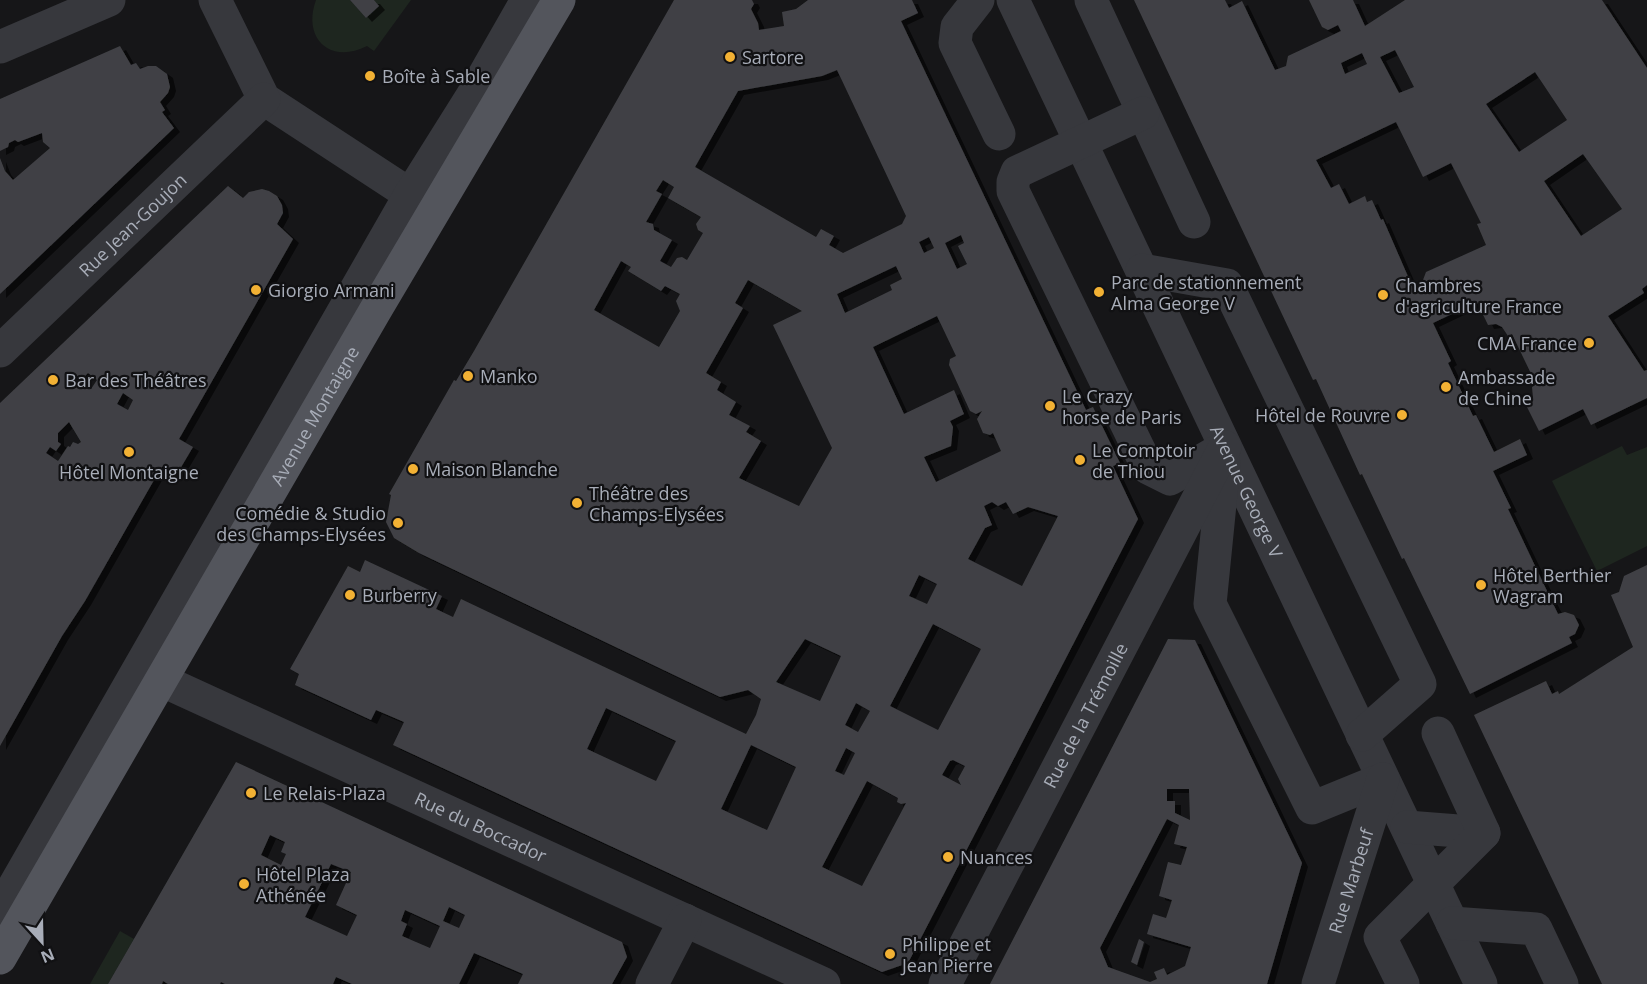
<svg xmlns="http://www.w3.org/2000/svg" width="1647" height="984" font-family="'Open Sans',sans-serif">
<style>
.green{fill:#1e261f}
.building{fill:#404145;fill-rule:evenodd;filter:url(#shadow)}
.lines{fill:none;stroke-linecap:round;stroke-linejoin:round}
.minor{stroke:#37383d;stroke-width:33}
.major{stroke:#53555c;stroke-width:33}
.poi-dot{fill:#f2b134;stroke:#111113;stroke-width:2}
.labels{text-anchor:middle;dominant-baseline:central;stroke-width:4.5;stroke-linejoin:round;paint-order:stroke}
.poi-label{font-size:18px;fill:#a8adb8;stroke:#111113;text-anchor:start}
.street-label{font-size:18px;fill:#a8adb8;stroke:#111113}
</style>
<defs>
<filter id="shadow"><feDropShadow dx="6" dy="4" stdDeviation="0" flood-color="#0009"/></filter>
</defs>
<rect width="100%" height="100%" fill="#161618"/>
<g class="green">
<path d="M 316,0 L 350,0 L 366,18 L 379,6 L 374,0 L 411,0 L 374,51 L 367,46 C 330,65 302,38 316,0 Z"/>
<polygon points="1622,446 1627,455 1647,447 1647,546 1597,571 1552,481"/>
<polygon points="120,931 134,939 108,984 90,984"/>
</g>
<g class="building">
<polygon points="350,0 374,0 379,6 366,18"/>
<path d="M 674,0 L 752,0 L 754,4 L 751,9 L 758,23 L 759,30 L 784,26 L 782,12 L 796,9 L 808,0 L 912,0 L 918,13 L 901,21 L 1086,410 L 1093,407 L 1120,463 L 1113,466 L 1138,519 L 908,963 L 882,972 L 393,745 L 404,722 L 376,710 L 371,720 L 295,685 L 299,674 L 290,669 L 348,566 L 360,572 L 365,560 L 442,596 L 436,609 L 453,617 L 461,599 L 746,734 L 756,715 L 761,699 L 748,690 L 720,697 L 419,553 L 394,538 L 386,522 L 391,495 L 389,494 L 454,380 L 456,381 L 474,351 ZM 837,70 L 906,216 L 902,224 L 843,253 L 829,245 L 834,236 L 821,229 L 816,237 L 695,167 L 738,91 L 822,76 ZM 663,180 L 674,187 L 668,198 L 701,217 L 696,224 L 698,230 L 703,233 L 687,260 L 682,257 L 677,258 L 671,267 L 660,261 L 672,240 L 654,230 L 653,224 L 646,222 L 662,194 L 656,191 ZM 961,235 L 964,243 L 958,246 L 967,264 L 957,269 L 945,243 ZM 929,237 L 934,248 L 924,253 L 919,242 ZM 621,261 L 631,267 L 628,271 L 661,291 L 665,286 L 680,294 L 676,301 L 680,311 L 659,347 L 594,310 ZM 896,266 L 902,279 L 890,285 L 892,290 L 845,313 L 837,294 ZM 748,280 L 802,311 L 773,325 L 832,448 L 799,506 L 739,478 L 761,441 L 746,432 L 750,426 L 729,415 L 736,402 L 717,390 L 721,382 L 706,373 L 743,308 L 735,303 ZM 937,316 L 956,356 L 950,359 L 949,365 L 970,411 L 976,414 L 982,411 L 977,419 L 983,433 L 990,435 L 993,433 L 1001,451 L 936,482 L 924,457 L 951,446 L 953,427 L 950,421 L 964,414 L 954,390 L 904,414 L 873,347 ZM 992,502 L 998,506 L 1006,502 L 1013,514 L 1028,507 L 1058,516 L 1022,586 L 968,559 L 985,528 L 992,525 L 984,506 ZM 919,575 L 937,584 L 927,604 L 909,596 ZM 933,624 L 981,649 L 938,730 L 890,706 ZM 805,639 L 841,656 L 820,701 L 776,682 ZM 856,703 L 870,711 L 858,732 L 845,725 ZM 606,708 L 676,741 L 656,781 L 587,749 ZM 751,745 L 796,767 L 767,830 L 721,809 ZM 846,748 L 855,753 L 844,775 L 835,771 ZM 953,760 L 965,766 L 958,779 L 961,785 L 942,775 L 950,761 ZM 867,781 L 898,798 L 897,802 L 901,804 L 906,803 L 862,886 L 822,867 Z"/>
<path d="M 1134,0 L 1225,0 L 1229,8 L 1242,1 L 1275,70 L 1286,66 L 1288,56 L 1341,31 L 1338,25 L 1328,30 L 1322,27 L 1309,0 L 1353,0 L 1365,26 L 1405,0 L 1602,0 L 1647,68 L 1647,285 L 1642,289 L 1644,293 L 1608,316 L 1644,371 L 1647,370 L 1647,398 L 1591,425 L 1583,409 L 1539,431 L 1527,407 L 1533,398 L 1532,387 L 1536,384 L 1512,334 L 1508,336 L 1502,327 L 1496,324 L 1488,325 L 1477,302 L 1433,323 L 1451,361 L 1448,363 L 1473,416 L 1476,415 L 1494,452 L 1520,439 L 1527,455 L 1493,471 L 1511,508 L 1508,509 L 1558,614 L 1565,612 L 1574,615 L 1579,625 L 1575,634 L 1569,637 L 1572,643 L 1470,694 L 1404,558 L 1402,559 L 1362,474 L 1360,475 L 1316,379 L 1313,380 ZM 1395,50 L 1414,87 L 1399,93 L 1380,57 ZM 1362,53 L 1367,64 L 1345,74 L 1341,63 ZM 1535,72 L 1567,120 L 1519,152 L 1486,104 ZM 1396,122 L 1423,177 L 1451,163 L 1481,223 L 1477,224 L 1486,245 L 1426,272 L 1423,280 L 1424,282 L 1413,288 L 1383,219 L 1381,220 L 1372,200 L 1367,202 L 1365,196 L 1349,204 L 1339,184 L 1331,188 L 1316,160 ZM 1583,154 L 1622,209 L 1581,236 L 1544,181 Z"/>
<polygon points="120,46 131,65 136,63 140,69 148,66 156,66 167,74 170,87 168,93 160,102 165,110 162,112 174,128 0,294 0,158 5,171 13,180 50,148 43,142 42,133 18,142 15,140 9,143 8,147 0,151 0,99"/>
<path d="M 228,186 L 243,198 L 249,192 L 262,189 L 269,191 L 277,196 L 282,205 L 283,213 L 277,224 L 293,239 L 179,439 L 193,447 L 177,474 L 163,466 L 160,470 L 168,474 L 166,477 L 158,473 L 85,601 L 62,636 L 0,746 L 0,403 ZM 88,373 L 97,380 L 91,389 L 81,380 ZM 123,393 L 133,400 L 128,410 L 117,404 ZM 69,422 L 81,442 L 78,444 L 73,442 L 70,447 L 68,446 L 58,461 L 46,453 L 50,447 L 56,451 L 61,444 L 58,442 L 58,433 Z"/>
<polygon points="1647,565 1647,984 1602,984 1474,715 1546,681 1552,694 1558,691 1559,694 1633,647 1611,595 1619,592 1624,576"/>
<path d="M 1168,639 L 1195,640 L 1302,863 L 1267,984 L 990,984 ZM 1167,789 L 1189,789 L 1190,820 L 1175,813 L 1175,801 L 1167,801 ZM 1167,819 L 1179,825 L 1174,844 L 1187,847 L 1181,865 L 1168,862 L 1159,896 L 1172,900 L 1166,918 L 1153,914 L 1147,934 L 1191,947 L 1185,966 L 1167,975 L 1164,968 L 1154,972 L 1157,979 L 1150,982 L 1108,967 L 1100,948 Z"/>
<path d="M 236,762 L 622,942 L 627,957 L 612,984 L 518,984 L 523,974 L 474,953 L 459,984 L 352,984 L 336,977 L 333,984 L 225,984 L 221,982 L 220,984 L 168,984 L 163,981 L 162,984 L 108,984 ZM 270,835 L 285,842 L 281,852 L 286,854 L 281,865 L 261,855 ZM 331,864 L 351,872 L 336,905 L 357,915 L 347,936 L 305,917 ZM 449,907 L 465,915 L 459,928 L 443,921 ZM 405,910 L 440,926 L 430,948 L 402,936 L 407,924 L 401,921 Z"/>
<polygon points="1139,939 1144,942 1137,965 1131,962"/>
</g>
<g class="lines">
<g class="minor">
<polyline points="215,0 264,99 429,207"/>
<polyline points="978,0 957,27 955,43 999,134"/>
<path id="s1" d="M 1013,0 L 1481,984"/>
<polyline points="1091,0 1194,222"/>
<polyline points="0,47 109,0"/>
<polyline points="1143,113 1017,172 1013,182 1013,191 1148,468 1170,479 1225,447"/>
<polyline points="1142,270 1227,285 1420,684 1362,735"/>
<path id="s2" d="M 0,351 L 264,99"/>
<polyline points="1224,464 1210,604 1312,808 1383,779"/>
<path id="s3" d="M 139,670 L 824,984"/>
<polyline points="1407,827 1484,833"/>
<polyline points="0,911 410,195 474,93 527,0"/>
<polyline points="1452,923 1536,929 1562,984"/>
<polyline points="652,984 685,920"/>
<path id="s4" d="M 945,984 L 1225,447"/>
<path id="s5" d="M 1318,984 L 1383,779"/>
<polyline points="1403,984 1380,937 1484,833 1438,733"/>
</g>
<path class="major" id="s6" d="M 0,958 L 375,311 L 559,0"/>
</g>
<g class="poi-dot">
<circle cx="730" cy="57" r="6"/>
<circle cx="370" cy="76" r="6"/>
<circle cx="256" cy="290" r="6"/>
<circle cx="1099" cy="292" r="6"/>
<circle cx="1383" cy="295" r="6"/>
<circle cx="1589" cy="343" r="6"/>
<circle cx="468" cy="376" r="6"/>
<circle cx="53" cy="380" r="6"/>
<circle cx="1446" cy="387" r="6"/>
<circle cx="1050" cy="406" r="6"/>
<circle cx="1402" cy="415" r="6"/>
<circle cx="129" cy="452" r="6"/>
<circle cx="1080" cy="460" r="6"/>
<circle cx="413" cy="469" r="6"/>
<circle cx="577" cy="503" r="6"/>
<circle cx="398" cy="523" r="6"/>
<circle cx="1481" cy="585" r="6"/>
<circle cx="350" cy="595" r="6"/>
<circle cx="251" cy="793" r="6"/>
<circle cx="948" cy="857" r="6"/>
<circle cx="244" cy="884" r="6"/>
<circle cx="890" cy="954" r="6"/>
</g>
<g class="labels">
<g class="poi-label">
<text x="742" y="57">Sartore</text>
<text x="382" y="76">Boîte à Sable</text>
<text x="1111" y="282">Parc de stationnement<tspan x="1111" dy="21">Alma George V</tspan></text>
<text x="1395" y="285">Chambres<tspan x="1395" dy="21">d'agriculture France</tspan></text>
<text x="268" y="290">Giorgio Armani</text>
<text x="1577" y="343" text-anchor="end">CMA France</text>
<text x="480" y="376">Manko</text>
<text x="1458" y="377">Ambassade<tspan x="1458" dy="21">de Chine</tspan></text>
<text x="65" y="380">Bar des Théâtres</text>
<text x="1062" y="396">Le Crazy<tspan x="1062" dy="21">horse de Paris</tspan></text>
<text x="1390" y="415" text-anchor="end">Hôtel de Rouvre</text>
<text x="1092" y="450">Le Comptoir<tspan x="1092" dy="21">de Thiou</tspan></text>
<text x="425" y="469">Maison Blanche</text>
<text x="129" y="472" text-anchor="middle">Hôtel Montaigne</text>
<text x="589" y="493">Théâtre des<tspan x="589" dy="21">Champs-Elysées</tspan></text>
<text x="386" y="513" text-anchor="end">Comédie &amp; Studio<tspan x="386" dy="21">des Champs-Elysées</tspan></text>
<text x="1493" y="575">Hôtel Berthier<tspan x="1493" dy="21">Wagram</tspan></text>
<text x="362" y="595">Burberry</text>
<text x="263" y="793">Le Relais-Plaza</text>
<text x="960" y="857">Nuances</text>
<text x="256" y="874">Hôtel Plaza<tspan x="256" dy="21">Athénée</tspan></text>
<text x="902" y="944">Philippe et<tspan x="902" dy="21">Jean Pierre</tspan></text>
</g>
<g class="street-label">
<text stroke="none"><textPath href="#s2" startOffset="183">Rue Jean-Goujon</textPath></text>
<text stroke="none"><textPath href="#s6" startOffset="627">Avenue Montaigne</textPath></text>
<text stroke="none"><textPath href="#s1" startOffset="544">Avenue George V</textPath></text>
<text stroke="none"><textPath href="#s4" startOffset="303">Rue de la Trémoille</textPath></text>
<text stroke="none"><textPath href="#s3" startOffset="376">Rue du Boccador</textPath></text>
<text stroke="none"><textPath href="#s5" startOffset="108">Rue Marbeuf</textPath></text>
</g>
</g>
<g transform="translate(42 942) rotate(158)" stroke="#111113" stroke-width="4.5" paint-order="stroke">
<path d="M0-4.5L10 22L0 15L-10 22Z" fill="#a8adb8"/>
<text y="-9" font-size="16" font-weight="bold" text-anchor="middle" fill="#a8adb8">N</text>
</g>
</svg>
